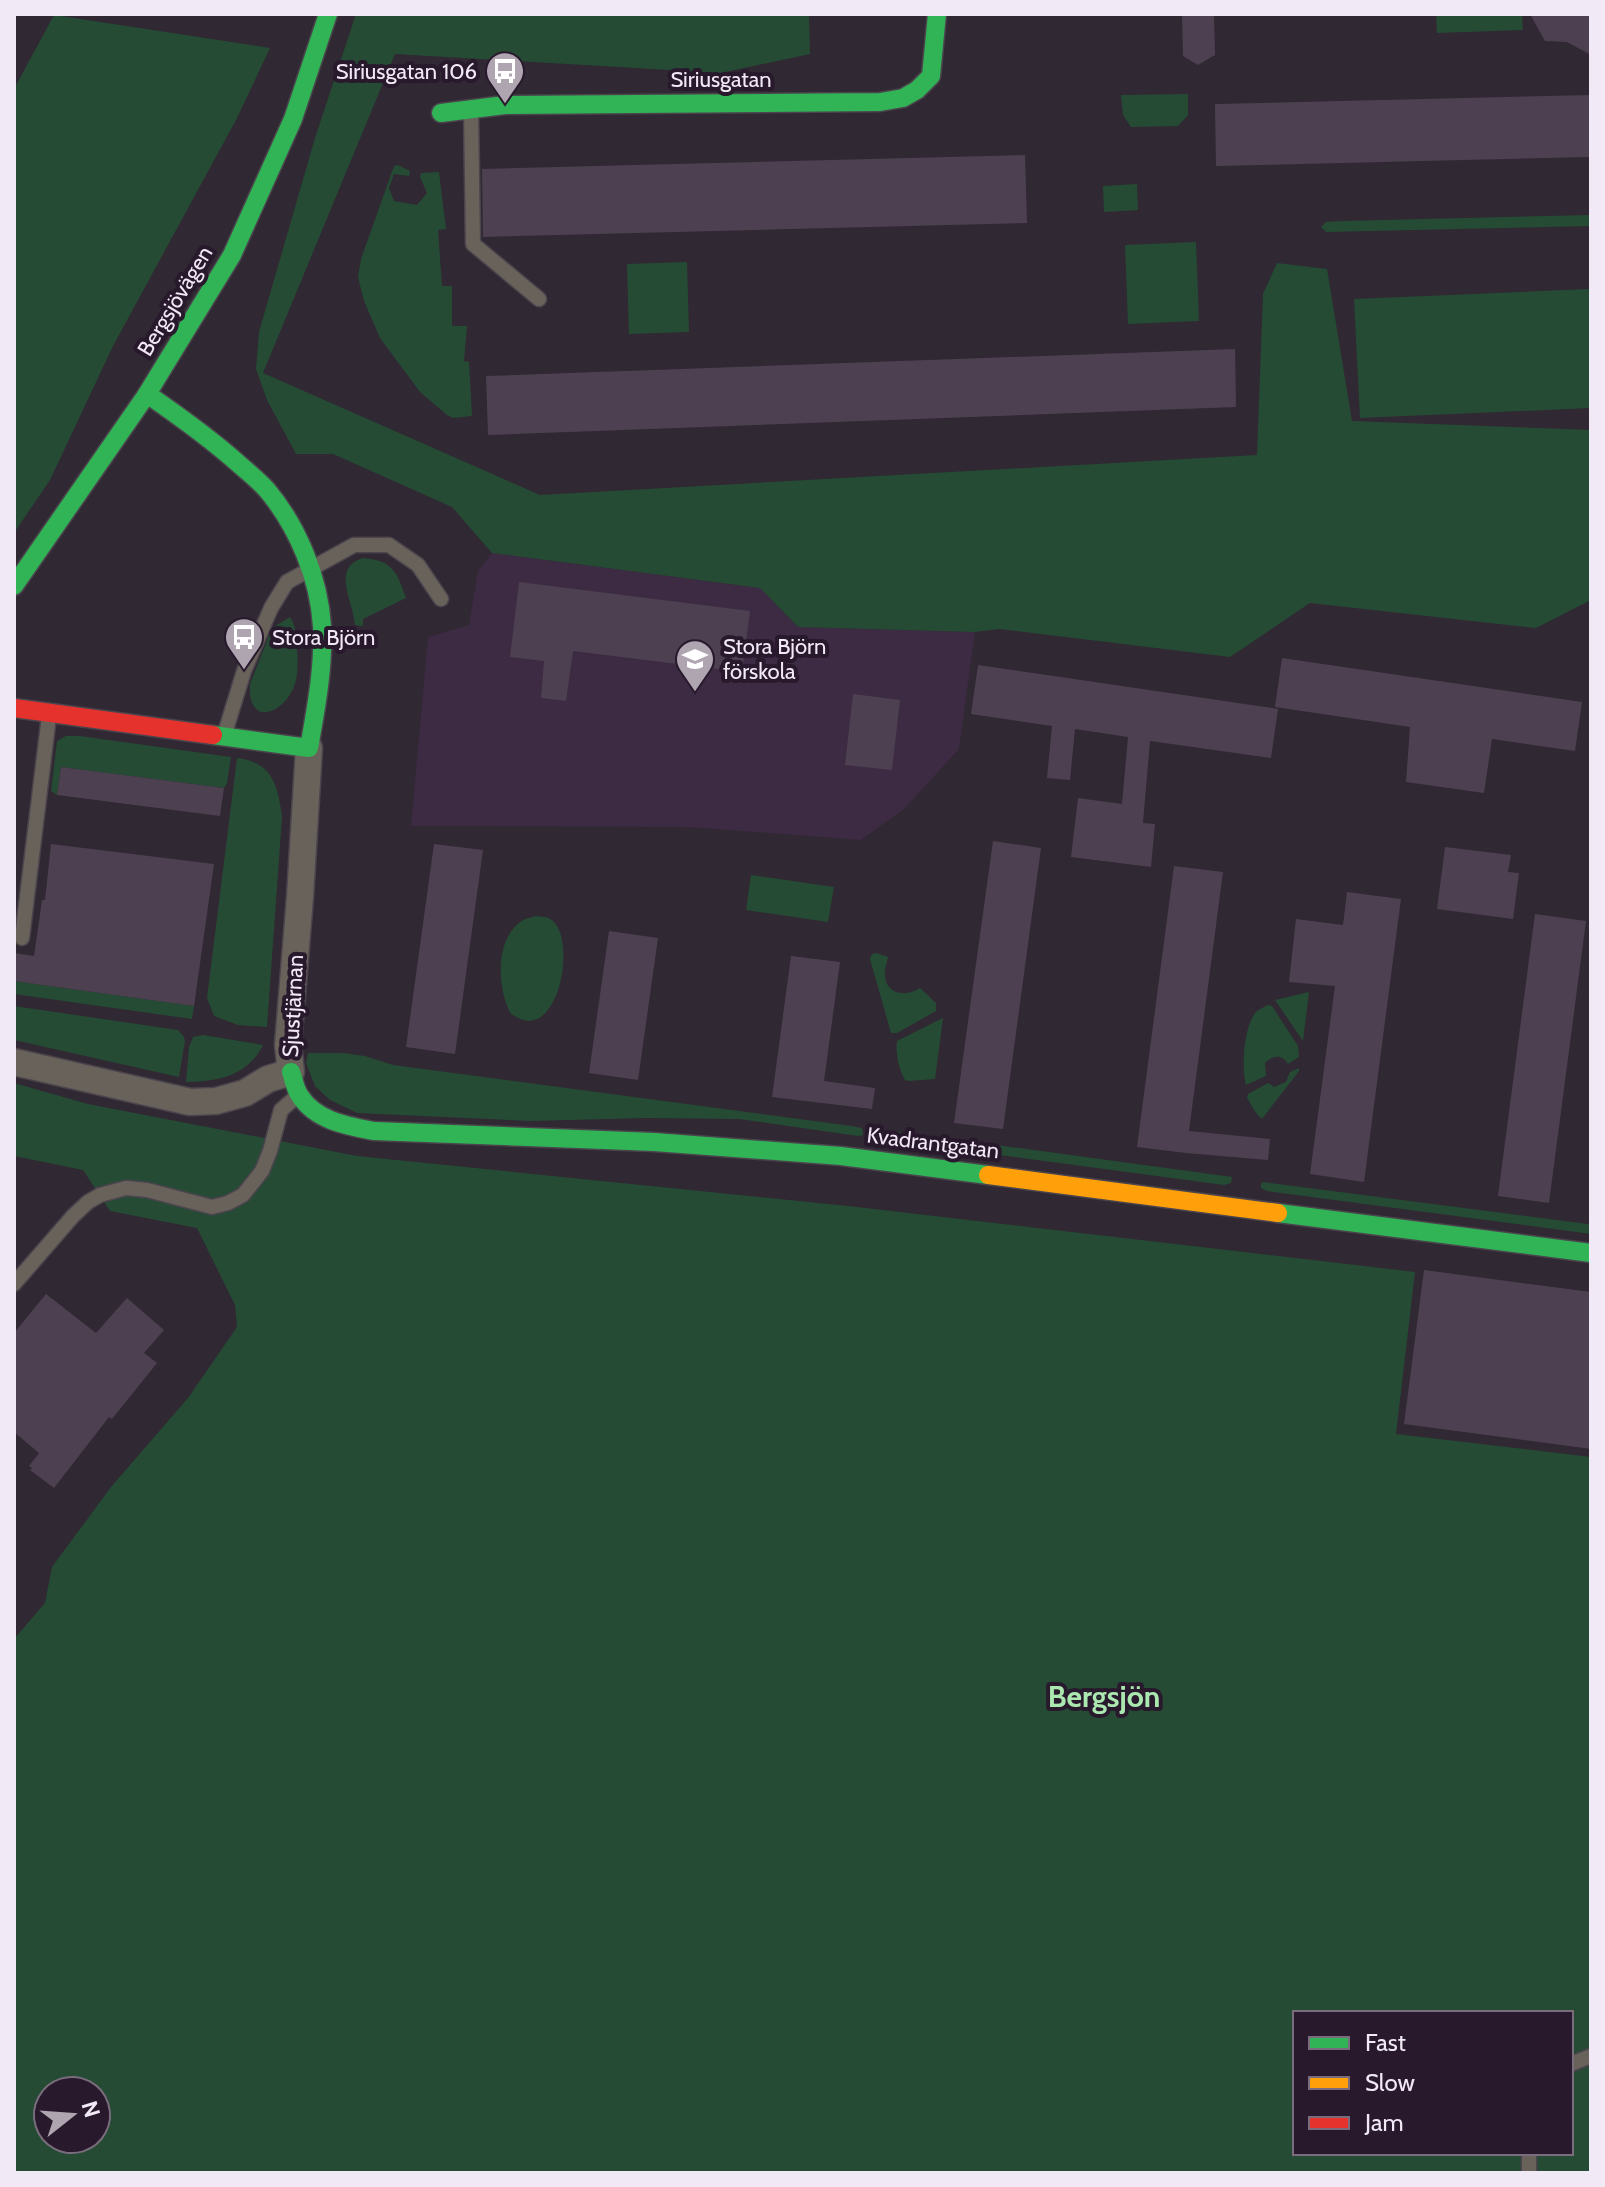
<svg xmlns="http://www.w3.org/2000/svg" width="1605" height="2187" font-family="Cabin,sans-serif">
<style>
.built{fill:#3c2b42}
.green{fill:#254b35;fill-rule:evenodd}
.building{fill:#4d4151}
.lines{fill:none;stroke-linecap:round;stroke-linejoin:round}
.lane-casing{stroke:#4a444d;stroke-width:17}
.street-casing{stroke:#4a444d;stroke-width:29}
.fast-casing{stroke:#4a444d;stroke-width:21}
.slow-casing{stroke:#4a444d;stroke-width:21}
.jam-casing{stroke:#4a444d;stroke-width:21}
.lane{stroke:#69625a;stroke-width:14}
.street{stroke:#69625a;stroke-width:26}
.fast{stroke:#30b455;stroke-width:18}
.slow{stroke:#ff9f0a;stroke-width:18}
.jam{stroke:#e5322d;stroke-width:18}
.labels{text-anchor:middle;dominant-baseline:central;stroke-width:8;stroke-linejoin:round;paint-order:stroke}
.poi-label{font-size:22px;fill:#f2e9f6;stroke:#28192d;text-anchor:start}
.street-label{font-size:22px;fill:#f2e9f6;stroke:#28192d}
.district-label{font-size:30px;font-weight:bold;fill:#aae8af;stroke:#28192d}
</style>
<rect width="100%" height="100%" fill="#302832"/>
<polygon class="built" points="492,553 760,588 798,627 975,632 959,749 903,810 861,840 689,827 411,826 428,637 469,625 478,571"/>
<g class="green">
<polygon points="356,14 809,14 810,54 720,73 395,54 263,373 540,495 1257,455 1263,294 1277,263 1327,269 1352,421 1591,430 1591,600 1536,628 1310,603 1230,657 1000,629 974,632 798,627 760,588 492,553 452,507 333,454 296,454 267,400 256,369 259,332 315,138"/>
<polygon points="1436,14 1522,14 1523,30 1437,33"/>
<polygon points="54,15 270,48 236,120 113,346 50,480 14,533 14,89"/>
<polygon points="1188,94 1188,115 1178,126 1131,127 1123,115 1121,95"/>
<polygon points="398,165 410,171 409,176 394,174 389,188 394,201 417,205 427,193 420,177 421,173 439,172 446,229 438,230 442,286 452,286 452,326 467,326 464,361 469,362 472,416 453,418 447,415 420,392 380,338 364,301 358,277 361,259 394,166"/>
<polygon points="1137,184 1138,210 1104,212 1103,186"/>
<polygon points="1591,215 1591,226 1326,232 1321,227 1326,222 1343,221"/>
<polygon points="1196,242 1199,321 1128,324 1125,245"/>
<polygon points="687,262 689,332 629,334 627,264"/>
<polygon points="1589,289 1591,408 1360,418 1354,299"/>
<path d="M 364,558 C 393,561 397,572 406,598 L 363,619 L 363,626 L 355,625 C 354,603 330,566 364,558 Z"/>
<path d="M 290,617 C 296,626 296,637 297,648 C 298,659 298,670 296,680 C 289,712 247,731 250,684 L 272,628 Z"/>
<polygon points="66,736 80,736 231,757 227,783 224,788 61,767 57,795 51,791 57,741"/>
<path d="M 237,758 C 273,762 278,787 282,817 L 267,1027 L 238,1025 L 214,1016 L 207,998 Z"/>
<polygon points="751,875 834,887 828,922 746,910"/>
<path d="M 535,916 C 542,917 548,916 553,921 C 574,940 562,1020 529,1021 C 523,1021 516,1017 511,1014 C 497,989 494,938 523,920 C 527,918 531,918 535,916 Z"/>
<path d="M 876,953 L 888,957 C 887,963 884,970 885,976 C 886,995 908,997 920,988 L 936,1003 L 936,1011 L 897,1033 L 891,1033 L 870,959 L 872,954 Z"/>
<polygon points="14,981 194,1006 192,1019 14,994"/>
<polygon points="1309,992 1303,1041 1275,1000"/>
<path d="M 1268,1005 L 1272,1006 L 1298,1046 L 1299,1057 L 1288,1064 C 1282,1054 1273,1055 1265,1063 L 1266,1076 L 1246,1085 C 1241,1068 1244,1025 1256,1012 C 1259,1009 1264,1007 1268,1005 Z"/>
<polygon points="14,1006 178,1030 184,1037 185,1041 179,1077 14,1040"/>
<path d="M 943,1018 L 935,1079 L 909,1081 L 905,1080 C 899,1070 895,1052 897,1041 Z"/>
<path d="M 203,1035 L 263,1045 C 248,1076 217,1082 186,1082 L 189,1047 L 193,1037 Z"/>
<polygon points="308,1053 343,1053 365,1056 393,1065 852,1126 862,1128 863,1135 858,1136 739,1119 646,1118 531,1121 357,1113 330,1100 315,1086 306,1063"/>
<path d="M 1299,1068 L 1299,1071 L 1262,1119 C 1255,1113 1251,1105 1247,1097 L 1248,1094 L 1268,1083 L 1274,1087 L 1286,1082 L 1290,1072 Z"/>
<path d="M 14,1083 L 88,1104 L 357,1156 L 848,1206 L 1415,1272 L 1396,1434 L 1591,1457 L 1591,2173 L 14,2173 L 14,1639 L 45,1603 L 52,1567 L 111,1487 L 188,1398 L 237,1327 L 235,1305 L 197,1228 L 110,1211 L 83,1170 L 14,1156 ZM 1295,2013 L 1571,2013 L 1571,2153 L 1295,2153 ZM 48,2091 L 96,2091 L 96,2139 L 48,2139 Z"/>
<polygon points="894,1131 1232,1177 1231,1183 1224,1185 894,1141 891,1132"/>
<polygon points="1263,1182 1588,1224 1591,1225 1591,1234 1267,1191 1261,1188 1261,1184"/>
</g>
<g class="building">
<polygon points="1182,14 1214,14 1215,55 1198,65 1183,56"/>
<polygon points="1530,14 1591,14 1591,55 1567,42 1545,41"/>
<polygon points="1591,95 1591,157 1216,166 1215,104"/>
<polygon points="1025,155 1027,223 483,237 482,169"/>
<polygon points="1235,349 1236,407 488,435 486,376"/>
<polygon points="519,582 750,611 742,672 573,651 566,701 541,698 544,661 510,657"/>
<polygon points="1282,658 1582,702 1575,751 1492,739 1484,793 1406,782 1410,727 1275,707"/>
<polygon points="978,665 1278,709 1271,758 1150,741 1143,823 1155,824 1151,867 1071,857 1078,798 1122,804 1128,737 1075,729 1070,780 1047,778 1052,726 971,714"/>
<polygon points="853,694 900,700 892,770 845,765"/>
<polygon points="61,767 224,788 220,816 57,795"/>
<polygon points="993,841 1041,848 1003,1129 954,1123"/>
<polygon points="51,844 214,864 194,1006 14,981 14,953 34,956 42,900 45,900"/>
<polygon points="434,844 483,850 455,1054 406,1047"/>
<polygon points="1445,847 1511,855 1508,872 1519,873 1513,919 1437,909"/>
<polygon points="1174,866 1223,872 1189,1131 1270,1139 1268,1160 1186,1153 1137,1147"/>
<polygon points="1347,892 1401,899 1364,1182 1310,1174 1335,986 1289,982 1296,919 1343,925"/>
<polygon points="1535,914 1586,921 1549,1203 1498,1196"/>
<polygon points="609,931 658,938 638,1080 589,1073"/>
<polygon points="791,956 840,962 824,1081 875,1088 872,1109 772,1097"/>
<polygon points="1424,1270 1591,1292 1591,1449 1404,1424"/>
<polygon points="46,1294 96,1333 127,1298 164,1330 144,1353 157,1363 112,1419 109,1417 54,1488 30,1470 32,1468 29,1466 39,1453 14,1432 14,1333"/>
</g>
<g class="lines">
<g class="lane-casing">
<g id="lane">
<polyline points="471,110 473,244 539,299"/>
<polyline points="224,736 244,671 271,608 287,582 354,545 389,545 418,565 441,599"/>
<polyline points="22,938 49,716"/>
<polyline points="14,1284 73,1216 88,1202 100,1195 126,1188 147,1190 212,1207 228,1203 243,1195 262,1171 270,1151 281,1110 296,1097"/>
<polyline points="1571,2064 1591,2056"/>
<polyline points="1529,2153 1529,2173"/>
</g>
</g>
<g class="street-casing">
<polyline id="street" points="14,1062 190,1102 216,1101 245,1093 268,1079 291,1072 288,1045 300,897 309,748"/>
</g>
<g class="fast-casing">
<g id="fast">
<polyline points="441,113 505,105 880,102 903,98 917,90 931,76 937,14"/>
<path d="M 147,394 C 179,416 211,439 240,465 C 249,473 259,481 267,490 C 298,527 319,578 322,626 C 324,667 316,708 309,748 L 213,735"/>
<polyline points="14,586 147,394 232,255 293,119 328,14"/>
<path d="M 291,1072 C 294,1080 295,1089 300,1096 C 316,1121 348,1126 374,1131 L 654,1142 L 841,1156 L 988,1175"/>
<polyline points="1278,1213 1591,1253"/>
</g>
</g>
<g class="slow-casing">
<polyline id="slow" points="988,1175 1278,1213"/>
</g>
<g class="jam-casing">
<polyline id="jam" points="14,708 213,735"/>
</g>
<use href="#lane" class="lane"/>
<use href="#street" class="street"/>
<use href="#fast" class="fast"/>
<use href="#slow" class="slow"/>
<use href="#jam" class="jam"/>
</g>
<defs>
<g id="bus-pin" transform="scale(2)"><path d="M0 17L-7.5 6A9.5 9.5 0 1 1 7.5 6Z" fill="#aea5b1" stroke="#28192d"/><path d="M-5-6H5V4H4V6H2V4H-2V6H-4V4H-5ZM-3.5-4V0h7V-4ZM-3.5 1.2v1.5H-2V1.2ZM2 1.2v1.5H3.5V1.2Z" fill="#fff"/></g>
<g id="school-pin" transform="scale(2)"><path d="M0 17L-7.5 6A9.5 9.5 0 1 1 7.5 6Z" fill="#aea5b1" stroke="#28192d"/><path d="M0-5L7-2L0 1L-7-2ZM-4 1L0 2.5L4 1V4Q0 6-4 4Z" fill="#fff"/></g>
</defs>
<g fill-rule="evenodd">
<use href="#bus-pin" x="505" y="71"/>
<use href="#bus-pin" x="244" y="637"/>
<use href="#school-pin" x="695" y="659"/>
</g>
<g class="labels">
<g class="poi-label">
<text x="477" y="71" text-anchor="end">Siriusgatan 106</text>
<text x="272" y="637">Stora Björn</text>
<text x="723" y="646">Stora Björn<tspan x="723" dy="25">förskola</tspan></text>
</g>
<g class="street-label">
<text x="721" y="79">Siriusgatan</text>
<text transform="translate(175 301) rotate(-59)">Bergsjövägen</text>
<text transform="translate(293 1006) rotate(-87)">Sjustjärnan</text>
<text transform="translate(933 1143) rotate(7)">Kvadrantgatan</text>
</g>
<g class="district-label">
<text x="1104" y="1696">Bergsjön</text>
</g>
</g>
<rect width="1605" height="2187" fill="none" stroke="#f2e9f6" stroke-width="32"/>
<rect x="1293" y="2011" width="280" height="144" fill="#28192d" stroke="#796c7d" stroke-width="2"/>
<rect x="1309" y="2037" width="40" height="12" fill="#30b455" stroke="#796c7d" stroke-width="2"/>
<text x="1365" y="2051" font-size="24" fill="#f2e9f6">Fast</text>
<rect x="1309" y="2077" width="40" height="12" fill="#ff9f0a" stroke="#796c7d" stroke-width="2"/>
<text x="1365" y="2091" font-size="24" fill="#f2e9f6">Slow</text>
<rect x="1309" y="2117" width="40" height="12" fill="#e5322d" stroke="#796c7d" stroke-width="2"/>
<text x="1365" y="2131" font-size="24" fill="#f2e9f6">Jam</text>
<g transform="translate(72 2115) rotate(73)"><circle r="38" fill="#28192d" stroke="#796c7d" stroke-width="2"/>
<path d="M0-6L14 30L0 20L-14 30Z" fill="#aea5b1"/>
<text y="-12" font-size="22" font-weight="bold" text-anchor="middle" fill="#f2e9f6">N</text>
</g>
</svg>
